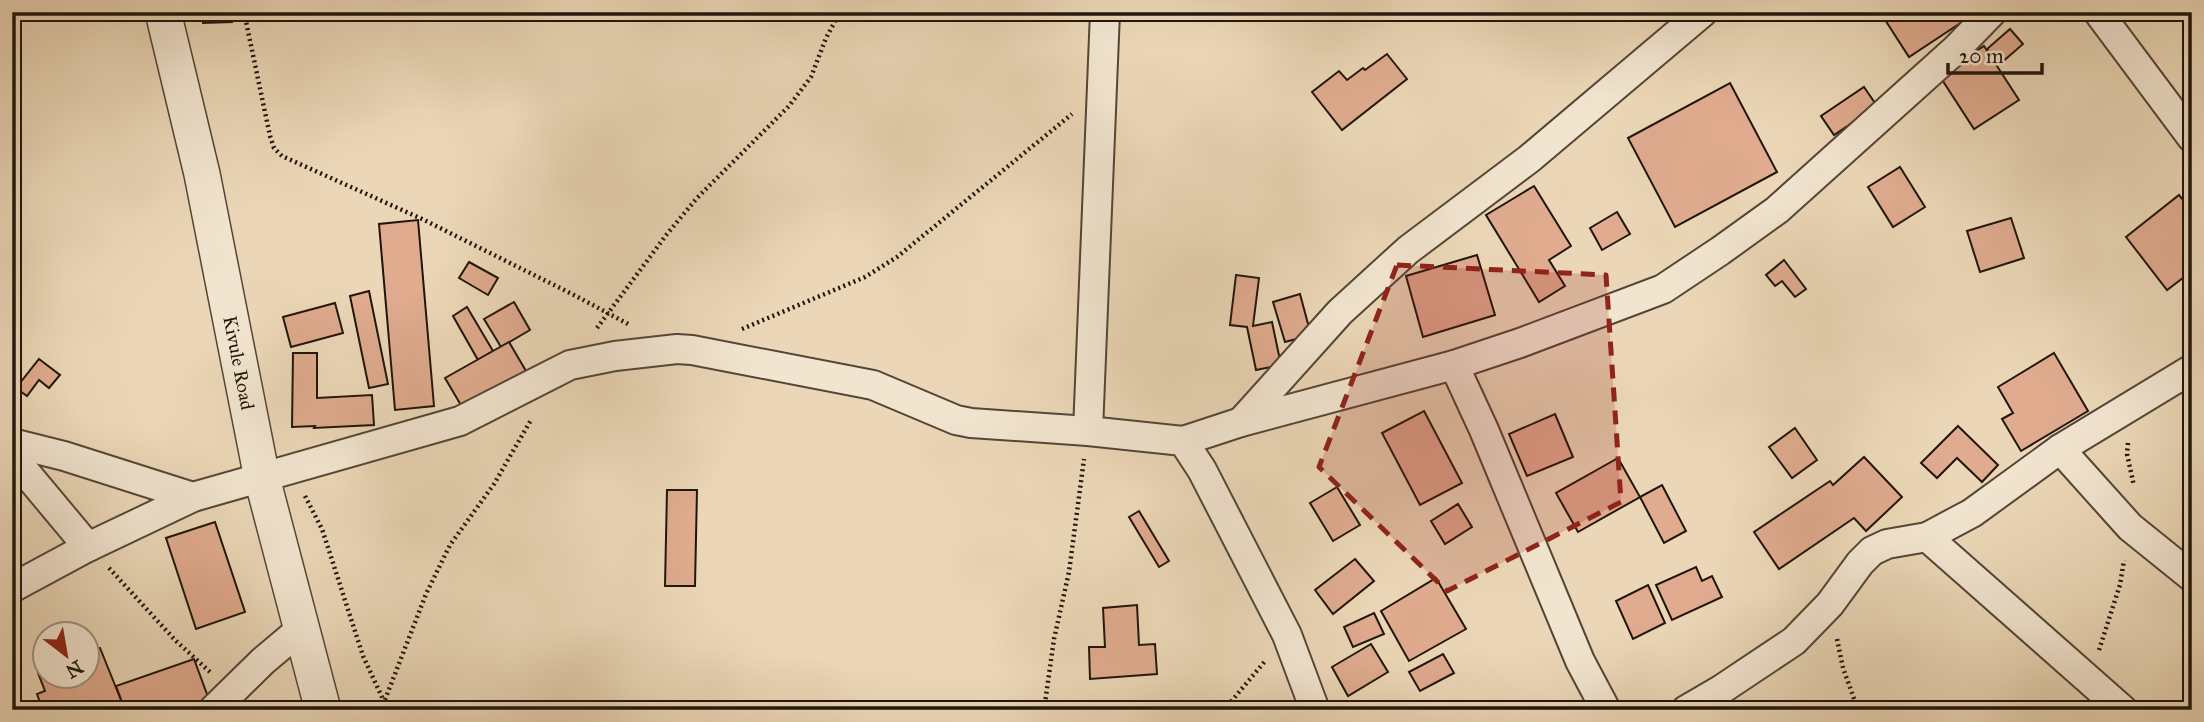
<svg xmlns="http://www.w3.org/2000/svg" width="2204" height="722" font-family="'IM FELL Great Primer',serif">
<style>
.building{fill:#e0ab8f;stroke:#20150c;stroke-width:2}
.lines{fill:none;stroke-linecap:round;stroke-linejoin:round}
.minor-casing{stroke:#534637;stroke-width:32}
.tertiary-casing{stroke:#534637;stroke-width:38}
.path{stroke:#20150c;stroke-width:4.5;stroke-dasharray:2 3.5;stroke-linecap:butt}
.minor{stroke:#f2e5d0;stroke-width:28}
.tertiary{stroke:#f2e5d0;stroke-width:35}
.marked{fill:#8f2418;fill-opacity:0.2;stroke:#8f2418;stroke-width:5;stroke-dasharray:14 9;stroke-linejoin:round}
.labels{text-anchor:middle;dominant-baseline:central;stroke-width:6;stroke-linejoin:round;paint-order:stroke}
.street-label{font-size:19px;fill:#20150c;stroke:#f2e5d0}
</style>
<rect width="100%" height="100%" fill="#ebd7b7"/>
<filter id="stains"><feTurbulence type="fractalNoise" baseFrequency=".00286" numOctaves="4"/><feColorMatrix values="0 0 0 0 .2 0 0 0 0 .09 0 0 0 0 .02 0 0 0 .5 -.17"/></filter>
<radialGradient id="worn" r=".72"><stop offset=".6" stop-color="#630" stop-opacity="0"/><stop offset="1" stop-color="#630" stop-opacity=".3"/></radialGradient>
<g class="building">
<polygon points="203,12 231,12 232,22 203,23"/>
<polygon points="1880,12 1977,12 1909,57"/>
<polygon points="2010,29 2023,44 2000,64 1987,49"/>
<polygon points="1984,46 2019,100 1974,129 1939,75"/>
<polygon points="1387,54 1407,79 1342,130 1312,92 1339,71 1347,80 1363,68 1365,70"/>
<polygon points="1730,83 1777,172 1675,227 1628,138"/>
<polygon points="1864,87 1877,106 1834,135 1821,116"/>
<polygon points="1900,167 1925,207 1893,227 1868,187"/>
<polygon points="1534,186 1571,246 1549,260 1565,286 1539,302 1486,215"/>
<polygon points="2179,195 2192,211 2192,271 2167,290 2126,237"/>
<polygon points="1617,212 1630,234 1602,250 1590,228"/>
<polygon points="2011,218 2024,258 1980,272 1967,231"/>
<polygon points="418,220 434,406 395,410 379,224"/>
<polygon points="1477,255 1495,315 1423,337 1406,276"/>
<polygon points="1784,260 1806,289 1795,297 1782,281 1775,286 1766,275"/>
<polygon points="469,262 498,278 488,295 459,278"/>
<polygon points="1236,275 1259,278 1253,326 1272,322 1281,365 1256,370 1247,327 1230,325"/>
<polygon points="369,291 388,384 369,388 350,296"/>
<polygon points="1300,294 1311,335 1285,342 1273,302"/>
<polygon points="514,302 530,330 501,347 484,319"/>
<polygon points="335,303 343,333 291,347 283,317"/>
<polygon points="467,307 493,351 478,360 453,316"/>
<polygon points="509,342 526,371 462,407 445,378"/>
<polygon points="293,353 317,353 317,398 372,395 374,425 314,428 315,426 292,427"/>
<polygon points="2054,353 2088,411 2021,451 2002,419 2013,413 1998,387"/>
<polygon points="39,359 60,375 49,388 39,380 27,396 16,388"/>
<polygon points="1424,411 1462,483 1420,505 1382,433"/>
<polygon points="1555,414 1573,457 1527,476 1509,434"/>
<polygon points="1958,426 1998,465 1982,482 1957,458 1937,478 1921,463"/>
<polygon points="1795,428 1817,460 1792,478 1769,447"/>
<polygon points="1864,457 1902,497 1866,531 1854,518 1779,569 1754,532 1830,481 1833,485"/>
<polygon points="1618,458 1640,497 1578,532 1556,493"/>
<polygon points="1662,485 1686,531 1664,543 1640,497"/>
<polygon points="1337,487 1360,525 1333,541 1310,503"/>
<polygon points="667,490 697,490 695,586 665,586"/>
<polygon points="1458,504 1472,527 1445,544 1431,521"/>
<polygon points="1139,511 1169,561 1159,567 1129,517"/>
<polygon points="215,522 245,612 196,629 166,538"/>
<polygon points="1355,559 1374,581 1333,614 1315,590"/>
<polygon points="1696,567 1702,581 1712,576 1722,597 1672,620 1656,585"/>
<polygon points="1436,578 1466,629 1409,661 1381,611"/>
<polygon points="1648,585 1665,623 1633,639 1616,601"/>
<polygon points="1137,605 1139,645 1155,644 1157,674 1090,679 1089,647 1105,647 1103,608"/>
<polygon points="1374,613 1384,634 1353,647 1344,627"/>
<polygon points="1371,644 1388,672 1348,696 1332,667"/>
<polygon points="100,648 125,710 43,710 37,694 45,691 38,673 46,670 46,676 88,676 88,653"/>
<polygon points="1443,654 1454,673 1420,691 1409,672"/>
<polygon points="194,659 211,705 199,710 125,710 116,686"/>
</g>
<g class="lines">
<g class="minor-casing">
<g id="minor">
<polyline points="2098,12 2192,138"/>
<polyline points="1454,365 1484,430 1580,661 1606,710"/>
<polyline points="1241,422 1340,312 1408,250 1529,159 1703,12"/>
<polyline points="1088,431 1105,12"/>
<polyline points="1183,441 1241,422 1454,365 1520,343 1663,289 1720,251 1777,210 1955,50 1992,12"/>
<polyline points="12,443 64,456 193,497"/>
<polyline points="2060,449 2130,527 2192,577"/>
<polyline points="12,456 88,547"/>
<polyline points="1927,537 2123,710"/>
<polyline points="12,588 88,547 193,497 460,421 570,365 615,356 677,349 692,350 873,385 956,420 971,423 1088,431 1183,441 1202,470 1287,635 1315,710"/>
<polyline points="213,710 263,661 301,629"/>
<polyline points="1686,710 1722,689 1794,641 1830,604 1860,563 1872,551 1887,544 1927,537 1972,513 2060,449 2192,369"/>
</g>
</g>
<g class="tertiary-casing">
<g id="tertiary">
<path id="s1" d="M 163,12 L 202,174 L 262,478 L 323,710"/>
</g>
</g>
<g class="path">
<polyline points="244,12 270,136 274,148 282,156 422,219 576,296 628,324"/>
<polyline points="597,328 667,234 697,198 789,106 811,77 826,38 840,12"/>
<polyline points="742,329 865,277 897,257 1072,114"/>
<polyline points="2128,443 2127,454 2134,486"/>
<polyline points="305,496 322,529 363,656 388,710"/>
<polyline points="109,568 175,640 210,672"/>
<polyline points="1837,639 1843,668 1858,710"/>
<polyline points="2099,650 2120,585 2124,560"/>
<polyline points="381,710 426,594 450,545 494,484 531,420"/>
<polyline points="1044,710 1054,639 1069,572 1084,459"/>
<polyline points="1224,710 1266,660"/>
</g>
<use href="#minor" class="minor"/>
<use href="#tertiary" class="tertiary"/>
</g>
<path class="marked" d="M 1397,265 L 1606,275 L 1621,502 L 1447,591 L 1319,467 Z"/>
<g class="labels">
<g class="street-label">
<text stroke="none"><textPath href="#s1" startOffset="359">Kivule Road</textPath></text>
</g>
</g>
<rect width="2204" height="722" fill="none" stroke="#ebd7b7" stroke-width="42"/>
<rect x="14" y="14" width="2176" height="694" fill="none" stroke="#20150c" stroke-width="3.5"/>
<rect x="21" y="21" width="2162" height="680" fill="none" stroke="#20150c" stroke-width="2"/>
<g transform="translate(66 655) rotate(149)"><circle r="33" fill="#f2e5d0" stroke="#9e9282" stroke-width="2"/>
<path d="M0-5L12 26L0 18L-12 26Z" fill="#8f2418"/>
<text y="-10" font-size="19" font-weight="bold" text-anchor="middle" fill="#20150c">N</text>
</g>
<path d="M1948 63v10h94v-10" fill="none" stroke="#20150c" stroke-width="3.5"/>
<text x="1959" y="63" font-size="21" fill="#20150c" stroke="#f2e5d0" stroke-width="5" paint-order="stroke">20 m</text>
<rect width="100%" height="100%" filter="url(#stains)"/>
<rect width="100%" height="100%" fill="url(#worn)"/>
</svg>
